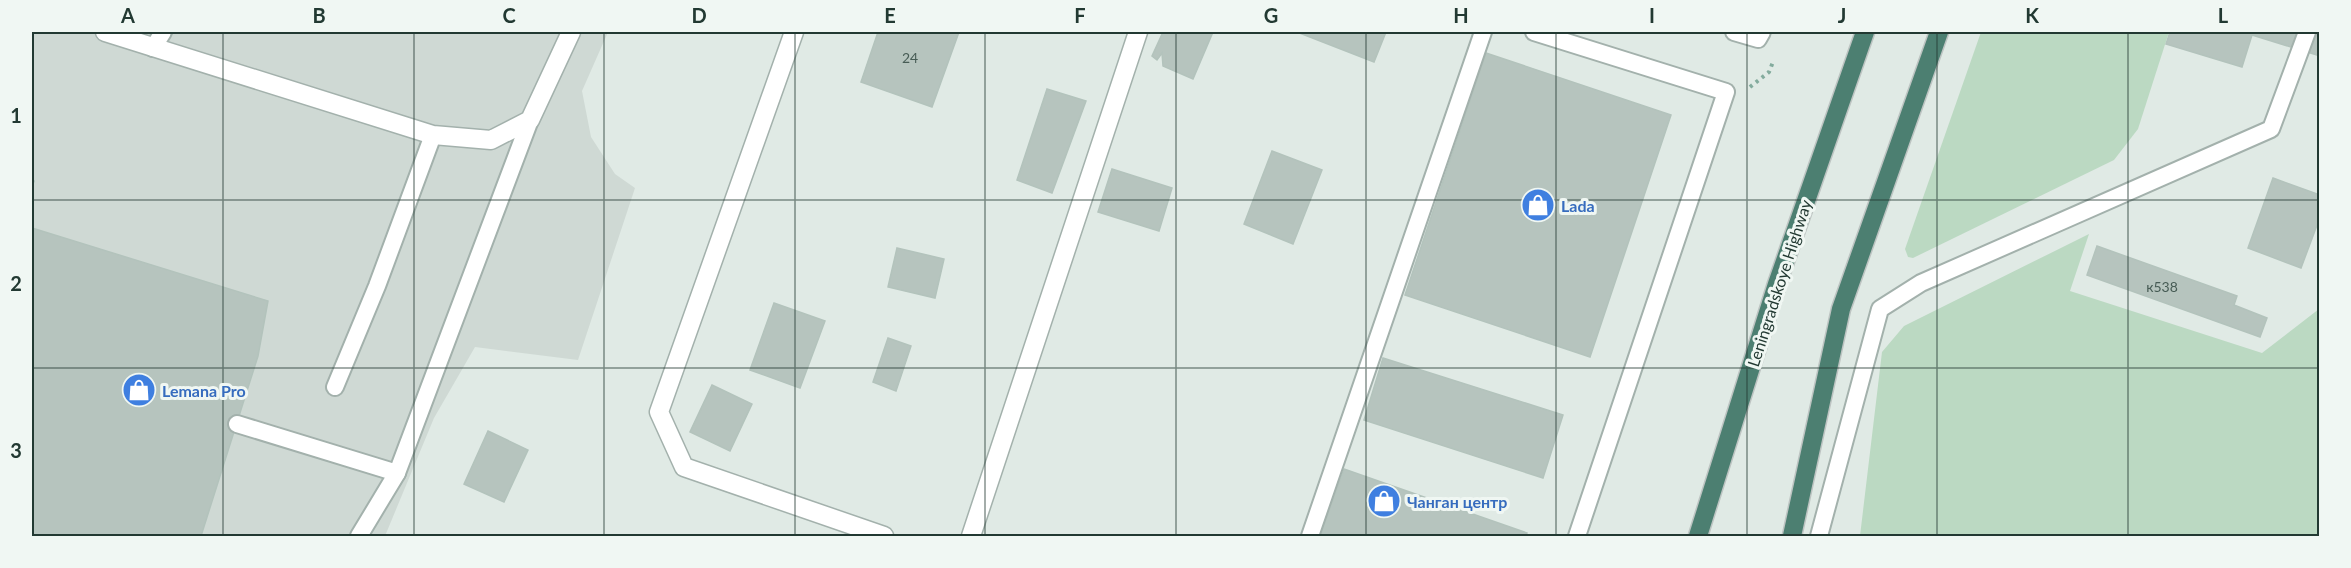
<svg xmlns="http://www.w3.org/2000/svg" width="2351" height="568" font-family="Lato,sans-serif">
<style>
.built{fill:#cfd9d4}
.green{fill:#bbd9c2}
.building{fill:#b6c4be;stroke:#b3c3bc;stroke-width:1.5}
.lines{fill:none;stroke-linecap:round;stroke-linejoin:round}
.service-casing{stroke:#a3b1ac;stroke-width:20}
.minor-casing{stroke:#a3b1ac;stroke-width:21}
.trunk-casing{stroke:#bdc4c2;stroke-width:21}
.path{stroke:#83ab9d;stroke-width:4;stroke-dasharray:3 4.5;stroke-linecap:butt}
.service{stroke:#fff;stroke-width:16}
.minor{stroke:#fff;stroke-width:18}
.trunk{stroke:#4c7f71;stroke-width:18}
.grid{fill:none;stroke:#223932;stroke-width:1.5;stroke-opacity:0.55}
.labels{text-anchor:middle;dominant-baseline:central;stroke-width:6;stroke-linejoin:round;paint-order:stroke}
.number-label{font-size:14px;fill:#475c55}
.shop-label{font-size:16px;font-weight:bold;fill:#366cbe;stroke:#f0f7f3;text-anchor:start}
.street-label{font-size:16px;fill:#223932;stroke:#f0f7f3}
.neatline{fill:none;stroke:#223932;stroke-width:2}
.grid-label{font-size:20px;text-anchor:middle;font-weight:bold;fill:#223932}
</style>
<rect width="100%" height="100%" fill="#e0eae5"/>
<polygon class="built" points="32,32 608,32 582,91 591,137 615,174 635,188 578,360 475,347 434,418 385,536 32,536"/>
<g class="green">
<polygon points="1981,32 2169,32 2138,129 2114,160 1913,258 1908,257 1905,249"/>
<polygon points="2089,234 2070,291 2262,353 2319,309 2319,536 1860,536 1882,352 1904,326"/>
</g>
<g class="building">
<polygon points="878,32 959,32 932,107 861,82"/>
<polygon points="1163,32 1213,32 1193,79 1163,66 1162,53 1157,60 1152,56"/>
<polygon points="1297,32 1386,32 1374,62"/>
<polygon points="2170,32 2320,32 2320,56 2252,35 2242,67 2166,44"/>
<polygon points="1486,53 1671,115 1590,357 1405,295"/>
<polygon points="1047,89 1086,101 1052,193 1017,180"/>
<polygon points="1272,151 1322,170 1293,244 1244,224"/>
<polygon points="1112,169 1172,188 1159,231 1098,212"/>
<polygon points="2273,178 2320,195 2320,217 2301,268 2248,248"/>
<polygon points="32,228 268,301 258,356 201,536 32,536"/>
<polygon points="2097,246 2237,296 2234,305 2267,318 2260,337 2087,275"/>
<polygon points="897,248 944,259 935,298 888,287"/>
<polygon points="774,303 825,321 800,388 750,370"/>
<polygon points="888,338 911,346 896,391 873,382"/>
<polygon points="1383,358 1563,415 1543,478 1364,420"/>
<polygon points="712,385 752,404 730,451 690,432"/>
<polygon points="488,431 528,450 504,502 464,484"/>
<polygon points="1344,469 1527,533 1526,536 1320,536"/>
</g>
<g class="lines">
<g class="service-casing">
<g id="service">
<polyline points="1534,32 1726,92 1577,536"/>
<polyline points="1734,32 1758,39 1762,32"/>
<polyline points="153,48 163,32"/>
<polyline points="335,387 377,286 433,135"/>
<polyline points="237,424 397,473"/>
<polyline points="359,536 397,473 530,120"/>
<polyline points="1310,536 1483,32"/>
<polyline points="1819,536 1880,309 1921,283 2271,129 2307,32"/>
</g>
</g>
<g class="minor-casing">
<g id="minor">
<polyline points="105,32 433,135 491,140 530,120 571,32"/>
<polyline points="794,32 659,412 684,467 884,536"/>
<polyline points="971,536 1138,32"/>
</g>
</g>
<g class="trunk-casing">
<g id="trunk">
<polyline points="1698,536 1777,284 1865,32"/>
<polyline points="1792,536 1841,309 1939,32"/>
</g>
</g>
<g class="path">
<polyline points="1750,87 1769,72 1773,62"/>
<polyline points="32,183 33,178"/>
</g>
<use href="#service" class="service"/>
<use href="#minor" class="minor"/>
<use href="#trunk" class="trunk"/>
</g>
<path class="grid" d="M 223,32 L 223,536M 414,32 L 414,536M 604,32 L 604,536M 795,32 L 795,536M 985,32 L 985,536M 1176,32 L 1176,536M 1366,32 L 1366,536M 1556,32 L 1556,536M 1747,32 L 1747,536M 1937,32 L 1937,536M 2128,32 L 2128,536M 32,200 L 2320,200M 32,368 L 2320,368"/>
<defs>
<g id="shop-disc" transform="scale(1.725)"><circle r="9.5" fill="#3f7fe0" stroke="#f0f7f3"/><path d="M-5-2.5h2.3a2.7 3.5 0 0 1 5.4 0H5L5.5 6h-11ZM-1.5-2.5h3a1.5 2.3 0 0 0-3 0Z" fill="#fff"/></g>
</defs>
<g fill-rule="evenodd">
<use href="#shop-disc" x="1538" y="205"/>
<use href="#shop-disc" x="139" y="390"/>
<use href="#shop-disc" x="1384" y="501"/>
</g>
<g class="labels">
<g class="number-label">
<text x="910" y="57">24</text>
<text x="2162" y="286">к538</text>
</g>
<g class="shop-label">
<text x="1561" y="205">Lada</text>
<text x="162" y="390">Lemana Pro</text>
<text x="1407" y="501">Чанган центр</text>
</g>
<g class="street-label">
<text transform="translate(1779 283) rotate(-72)">Leningradskoye Highway</text>
</g>
</g>
<rect width="2351" height="568" fill="none" stroke="#f0f7f3" stroke-width="66"/>
<rect x="33" y="33" width="2285" height="502" class="neatline"/>
<g class="grid-label">
<text x="128" y="23">A</text>
<text x="319" y="23">B</text>
<text x="509" y="23">C</text>
<text x="699" y="23">D</text>
<text x="890" y="23">E</text>
<text x="1080" y="23">F</text>
<text x="1271" y="23">G</text>
<text x="1461" y="23">H</text>
<text x="1652" y="23">I</text>
<text x="1842" y="23">J</text>
<text x="2032" y="23">K</text>
<text x="2223" y="23">L</text>
<text x="16" y="123">1</text>
<text x="16" y="291">2</text>
<text x="16" y="458">3</text>
</g>
</svg>
